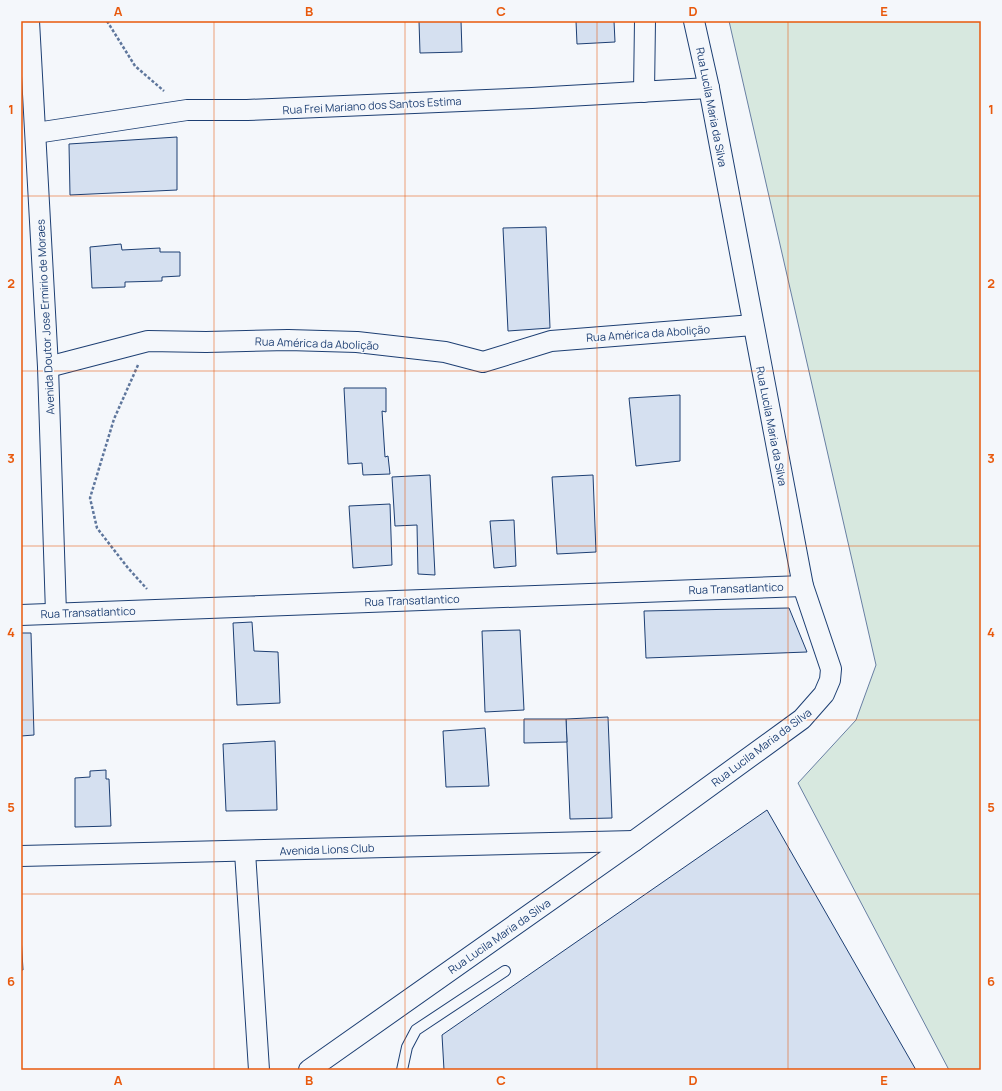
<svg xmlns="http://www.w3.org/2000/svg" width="1002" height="1091" font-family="Manrope,sans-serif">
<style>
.green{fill:#d7e8df;stroke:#687fa3}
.building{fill:#d5e0f0;stroke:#1d3f73}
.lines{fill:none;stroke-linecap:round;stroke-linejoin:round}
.service-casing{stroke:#1d3f73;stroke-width:12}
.minor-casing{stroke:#1d3f73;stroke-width:22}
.path{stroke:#5e769c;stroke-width:2.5;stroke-dasharray:3 2;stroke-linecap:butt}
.service{stroke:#f4f7fb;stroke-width:10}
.minor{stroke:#f4f7fb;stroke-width:20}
.grid{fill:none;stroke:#e8590c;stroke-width:1;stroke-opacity:0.55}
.labels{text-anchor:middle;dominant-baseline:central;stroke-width:3;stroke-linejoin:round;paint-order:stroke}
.street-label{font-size:11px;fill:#1d3f73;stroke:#f4f7fb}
.neatline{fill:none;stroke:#e8590c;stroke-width:1.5}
.grid-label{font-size:13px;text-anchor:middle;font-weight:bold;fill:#e8590c}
</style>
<rect width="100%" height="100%" fill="#f4f7fb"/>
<polygon class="green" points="729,21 981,21 981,1070 949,1070 798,783 856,720 876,665"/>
<g class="building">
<polygon points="419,21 461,21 462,52 420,53"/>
<polygon points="576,21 614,21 615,42 577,44"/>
<polygon points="177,137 177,190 70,195 69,144"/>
<polygon points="546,227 550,328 508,331 503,228"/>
<polygon points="121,244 122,250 160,248 160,252 180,252 180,276 162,277 162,281 125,282 125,287 92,288 90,247"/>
<polygon points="344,388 386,388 386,412 382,411 385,457 388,456 390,474 363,475 362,463 348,464"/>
<polygon points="680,395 680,461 636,466 629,398"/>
<polygon points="430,475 435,575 418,574 417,525 395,526 392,477"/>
<polygon points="593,475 596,552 557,554 552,477"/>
<polygon points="390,504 392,565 353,568 349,506"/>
<polygon points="514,520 516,566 494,568 490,521"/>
<polygon points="789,608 807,652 646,658 644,611"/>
<polygon points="252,622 254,651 278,652 280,703 237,705 233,623"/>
<polygon points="520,630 524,710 485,712 482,631"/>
<polygon points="21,633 31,633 34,735 21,736"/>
<polygon points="608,717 612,818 570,819 566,719"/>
<polygon points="524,719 566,719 567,742 524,743"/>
<polygon points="485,728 489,786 446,787 443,731"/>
<polygon points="275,741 277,810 226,811 223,744"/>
<polygon points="106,770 106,779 109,779 111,826 75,827 75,778 90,777 90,771"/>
<polygon points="767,810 916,1070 444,1070 442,1035"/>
<polygon points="21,936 23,970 21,970"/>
</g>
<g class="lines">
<g class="service-casing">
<polyline id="service" points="402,1070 407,1047 416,1030 505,971"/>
</g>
<g class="minor-casing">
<g id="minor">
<polyline points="29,21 48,367 56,613"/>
<polyline points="644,92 645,21"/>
<polyline points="36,133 187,110 247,110 532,98 709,88"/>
<polyline points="48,367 148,341 206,342 288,340 357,342 445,352 483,362 551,341 753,325"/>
<polyline points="21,615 803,586"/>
<polyline points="245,852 259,1070"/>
<polyline points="21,856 634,841"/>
<polyline points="309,1070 634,841 802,719 824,694 830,680 831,669 803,586 709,88 694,21"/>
</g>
</g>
<g class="path">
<polyline points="107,21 135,66 164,91"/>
<polyline points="138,365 114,419 90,498 97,528 128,568 147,589"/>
</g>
<use href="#service" class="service"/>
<use href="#minor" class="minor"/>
</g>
<path class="grid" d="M 214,21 L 214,1070M 405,21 L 405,1070M 597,21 L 597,1070M 788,21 L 788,1070M 21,196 L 981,196M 21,371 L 981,371M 21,546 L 981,546M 21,720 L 981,720M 21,894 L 981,894"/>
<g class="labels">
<g class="street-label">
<text transform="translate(372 105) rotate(-3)">Rua Frei Mariano dos Santos Estima</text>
<text transform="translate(712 107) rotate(79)">Rua Lucila Maria da Silva</text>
<text transform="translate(45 317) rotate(-93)">Avenida Doutor Jose Ermirio de Moraes</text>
<text transform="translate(648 333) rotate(-4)">Rua América da Abolição</text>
<text transform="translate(317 343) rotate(2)">Rua América da Abolição</text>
<text transform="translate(772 426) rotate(79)">Rua Lucila Maria da Silva</text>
<text transform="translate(736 588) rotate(-2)">Rua Transatlantico</text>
<text transform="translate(412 600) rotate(-2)">Rua Transatlantico</text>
<text transform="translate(88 612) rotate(-2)">Rua Transatlantico</text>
<text transform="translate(761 747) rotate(-37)">Rua Lucila Maria da Silva</text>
<text transform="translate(327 849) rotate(-2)">Avenida Lions Club</text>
<text transform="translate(499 936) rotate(-35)">Rua Lucila Maria da Silva</text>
</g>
</g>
<rect width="1002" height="1091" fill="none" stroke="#f4f7fb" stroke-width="44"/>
<rect x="22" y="22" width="958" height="1047" class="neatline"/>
<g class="grid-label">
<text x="118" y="16">A</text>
<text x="309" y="16">B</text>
<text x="501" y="16">C</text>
<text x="693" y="16">D</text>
<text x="884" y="16">E</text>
<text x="11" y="114">1</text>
<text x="991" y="114">1</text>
<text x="11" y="288">2</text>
<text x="991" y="288">2</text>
<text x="11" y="463">3</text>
<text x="991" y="463">3</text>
<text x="11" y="637">4</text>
<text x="991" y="637">4</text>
<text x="11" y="812">5</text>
<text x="991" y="812">5</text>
<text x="11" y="986">6</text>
<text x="991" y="986">6</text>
<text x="118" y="1085">A</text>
<text x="309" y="1085">B</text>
<text x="501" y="1085">C</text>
<text x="693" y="1085">D</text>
<text x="884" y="1085">E</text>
</g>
</svg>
